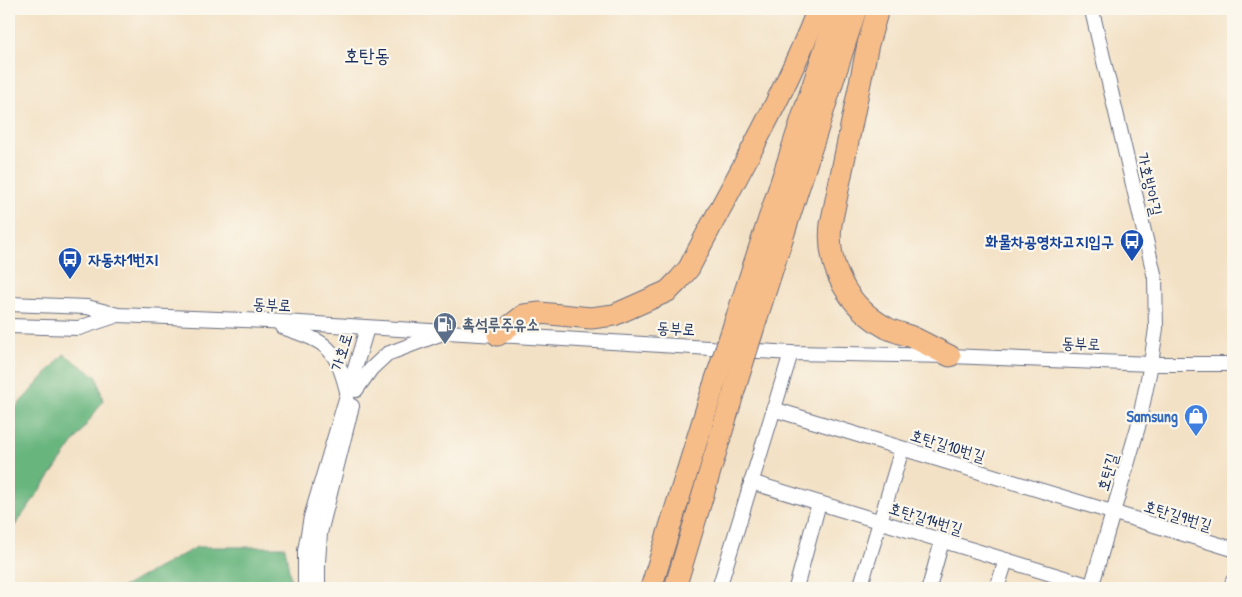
<svg xmlns="http://www.w3.org/2000/svg" width="1242" height="597" font-family="'Patrick Hand','Poor Story',sans-serif">
<style>
.forest{fill:#68b57e;stroke:#42726e}
.lines{fill:none;stroke-linecap:round;stroke-linejoin:round}
.minor-casing{stroke:#676d82;stroke-width:16}
.highway-casing{stroke:#676d82;stroke-width:23}
.minor{stroke:#fff;stroke-width:14}
.highway{stroke:#f7bd88;stroke-width:21}
.highway-bridge-casing{stroke:#676d82;stroke-width:23;stroke-linecap:butt}
.highway-bridge{stroke:#f7bd88;stroke-width:21}
.labels{text-anchor:middle;dominant-baseline:central;stroke-width:4.5;stroke-linejoin:round;paint-order:stroke}
.street-label{font-size:16px;fill:#1b2f5e;stroke:#fbf7ec}
.transit-label{font-size:16px;font-weight:bold;fill:#164399;stroke:#fbf7ec;text-anchor:end}
.service-label{font-size:16px;font-weight:bold;fill:#4e5e75;stroke:#fbf7ec;text-anchor:start}
.shop-label{font-size:16px;font-weight:bold;fill:#366cbe;stroke:#fbf7ec;text-anchor:end}
.quarter-label{font-size:19px;fill:#1b2f5e;stroke:#fbf7ec}
</style>
<rect width="100%" height="100%" fill="#fbf7ec"/>
<filter id="ink" filterUnits="userSpaceOnUse"><feTurbulence type="fractalNoise" baseFrequency=".02" numOctaves="2"/><feDisplacementMap in="SourceGraphic" scale="10" xChannelSelector="R" yChannelSelector="G"/><feConvolveMatrix kernelMatrix="1 2 1 2 8 2 1 2 1" color-interpolation-filters="sRGB"/></filter>
<filter id="wash" filterUnits="userSpaceOnUse"><feTurbulence type="fractalNoise" baseFrequency=".0096" numOctaves="4" result="noise"/><feDisplacementMap in="SourceGraphic" scale="20" xChannelSelector="R" yChannelSelector="G"/><feGaussianBlur stdDeviation="1.12" result="paint"/><feColorMatrix in="noise" values="0 0 0 0 0 0 0 0 0 0 0 0 0 0 0 0 0 1.4 0 .05"/><feComposite in="paint" operator="in"/></filter>
<g filter="url(#wash)">
<rect width="100%" height="100%" fill="#f3e1c5"/>
<g class="forest">
<polygon points="64,354 97,377 103,401 9,534 9,415"/>
<polygon points="197,547 285,547 292,588 121,588"/>
</g>
</g>
<g filter="url(#ink)">
<g class="lines">
<g class="minor-casing">
<g id="minor">
<polyline points="9,304 87,307 118,315 268,321 791,353 950,356 1151,364 1233,364"/>
<polyline points="9,326 79,328 118,315"/>
<path d="M 282,327 C 325,342 335,344 347,391"/>
<polyline points="356,390 371,369 387,354 440,334"/>
<polyline points="773,409 1233,549"/>
<polyline points="751,482 1097,588"/>
<polyline points="305,588 305,551 311,517 367,328"/>
<polyline points="318,588 318,562 320,533 352,406"/>
<polyline points="719,588 791,353"/>
<polyline points="796,588 819,503"/>
<polyline points="860,588 902,449"/>
<polyline points="929,588 942,541"/>
<polyline points="997,588 1006,560"/>
<polyline points="1091,588 1138,427 1151,364 1156,328 1155,278 1093,15"/>
<polyline points="1231,588 1233,581"/>
</g>
</g>
<g class="highway-casing">
<g id="highway">
<path d="M 878,9 L 868,44 L 831,224 C 826,267 848,307 887,328 C 895,332 904,334 912,337 C 925,343 937,350 950,356"/>
<polyline points="737,316 838,9"/>
<polyline points="757,317 856,9"/>
<path d="M 498,335 L 524,315 L 540,313 L 591,318 L 614,315 L 668,291 L 679,280 L 689,268 C 733,182 783,99 818,9"/>
<polyline points="651,588 713,388"/>
<polyline points="675,588 734,391"/>
</g>
</g>
<use href="#minor" class="minor"/>
<use href="#highway" class="highway"/>
<g class="highway-bridge-casing">
<g id="highway-bridge">
<polyline points="713,388 737,316"/>
<polyline points="734,391 757,317"/>
</g>
</g>
<use href="#highway-bridge" class="highway-bridge"/>
</g>
</g>
<defs>
<g id="bus-pin" transform="scale(1.25)"><path d="M0 17L-7.5 6A9.5 9.5 0 1 1 7.5 6Z" fill="#1a4fb4" stroke="#fbf7ec"/><path d="M-5-6H5V4H4V6H2V4H-2V6H-4V4H-5ZM-3.5-4V0h7V-4ZM-3.5 1.2v1.5H-2V1.2ZM2 1.2v1.5H3.5V1.2Z" fill="#fff"/></g>
<g id="fuel-pin" transform="scale(1.25)"><path d="M0 17L-7.5 6A9.5 9.5 0 1 1 7.5 6Z" fill="#5c6f8a" stroke="#fbf7ec"/><path d="M-5.5-6h7V0h2V4h1.3V-2.5L3-4.5l.8-.8L6-3V5H2.5V1h-1V6h-7ZM-4.2-4.7v3.2H.2V-4.7Z" fill="#fff"/></g>
<g id="shop-pin" transform="scale(1.25)"><path d="M0 17L-7.5 6A9.5 9.5 0 1 1 7.5 6Z" fill="#3f7fe0" stroke="#fbf7ec"/><path d="M-5-2.5h2.3a2.7 3.5 0 0 1 5.4 0H5L5.5 6h-11ZM-1.5-2.5h3a1.5 2.3 0 0 0-3 0Z" fill="#fff"/></g>
</defs>
<g fill-rule="evenodd">
<use href="#bus-pin" x="1132" y="241"/>
<use href="#bus-pin" x="70" y="259"/>
<use href="#fuel-pin" x="445" y="324"/>
<use href="#shop-pin" x="1196" y="416"/>
</g>
<g class="labels">
<g class="street-label">
<text transform="translate(1150 184) rotate(77)">가호방아길</text>
<text transform="translate(272 304) rotate(3)">동부로</text>
<text transform="translate(676 328) rotate(3)">동부로</text>
<text transform="translate(1081 343) rotate(2)">동부로</text>
<text transform="translate(341 352) rotate(-73)">가호로</text>
<text transform="translate(948 445) rotate(17)">호탄길10번길</text>
<text transform="translate(1107 472) rotate(-74)">호탄길</text>
<text transform="translate(1178 515) rotate(17)">호탄길9번길</text>
<text transform="translate(926 518) rotate(17)">호탄길14번길</text>
</g>
<g class="transit-label">
<text x="1114" y="241">화물차공영차고지입구</text>
<text x="88" y="259" text-anchor="start">자동차1번지</text>
</g>
<g class="service-label">
<text x="462" y="324">촉석루주유소</text>
</g>
<g class="shop-label">
<text x="1178" y="416">Samsung</text>
</g>
<g class="quarter-label">
<text x="367" y="55">호탄동</text>
</g>
</g>
<rect width="1242" height="597" fill="none" stroke="#fbf7ec" stroke-width="30"/>
</svg>
